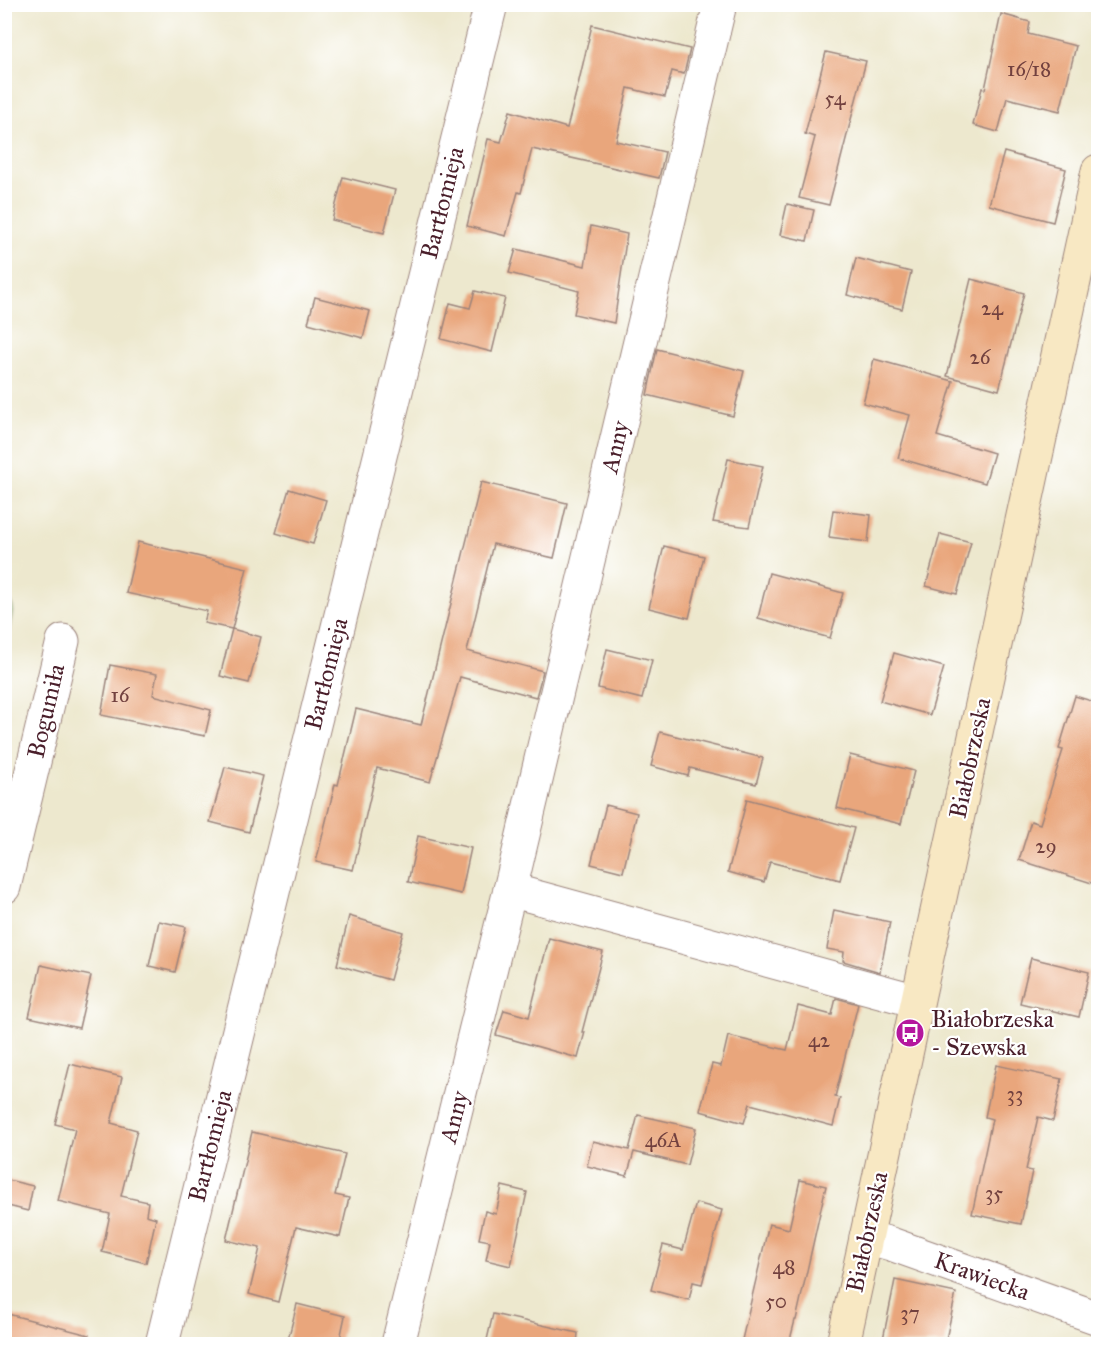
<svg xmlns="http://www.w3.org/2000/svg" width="1103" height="1349" font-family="'IM FELL Great Primer',serif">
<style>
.green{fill:#92cd82;stroke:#6e7656;stroke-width:1.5}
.building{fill:#e9a67c}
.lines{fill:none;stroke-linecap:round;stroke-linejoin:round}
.street-casing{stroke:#9c847c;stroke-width:35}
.secondary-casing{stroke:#9c847c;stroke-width:35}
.street{stroke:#fff;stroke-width:33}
.secondary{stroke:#f8e8c3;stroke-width:33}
.labels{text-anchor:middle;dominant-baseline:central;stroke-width:4.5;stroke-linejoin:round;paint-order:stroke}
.number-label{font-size:21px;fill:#72413f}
.street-label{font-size:24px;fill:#4a1f2b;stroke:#fff}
.poi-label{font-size:24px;fill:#4a1f2b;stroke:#fff;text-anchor:start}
</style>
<rect width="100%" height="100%" fill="#fff"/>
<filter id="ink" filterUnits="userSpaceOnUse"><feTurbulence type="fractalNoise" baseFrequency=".0167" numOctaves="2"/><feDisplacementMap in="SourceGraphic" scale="12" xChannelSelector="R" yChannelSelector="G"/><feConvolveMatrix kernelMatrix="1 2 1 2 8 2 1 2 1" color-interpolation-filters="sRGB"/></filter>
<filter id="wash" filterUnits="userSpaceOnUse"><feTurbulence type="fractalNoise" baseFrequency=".008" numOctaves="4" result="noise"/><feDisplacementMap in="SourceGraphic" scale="24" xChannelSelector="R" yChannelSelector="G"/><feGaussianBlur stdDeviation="1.35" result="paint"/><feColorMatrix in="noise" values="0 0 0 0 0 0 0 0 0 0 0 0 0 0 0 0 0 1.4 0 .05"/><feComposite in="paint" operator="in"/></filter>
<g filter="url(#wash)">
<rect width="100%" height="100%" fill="#ede8ce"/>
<polygon class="green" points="5,589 13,608 5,650"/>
<g id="blocks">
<g class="building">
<polygon points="1001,14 1030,22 1028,34 1076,46 1060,111 1007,98 998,132 973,125 982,88 985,89"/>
<polygon points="592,25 690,49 684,74 672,71 665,97 628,88 616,141 665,152 659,178 532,149 521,193 518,192 506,236 467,226 488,139 501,142 510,111 567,128 578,85"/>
<polygon points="826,52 866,61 829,205 799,198 815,137 805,134"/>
<polygon points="1004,152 1066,169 1053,222 989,205"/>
<polygon points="343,177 395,190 384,233 332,220"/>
<polygon points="787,204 814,210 807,241 780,235"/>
<polygon points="591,226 627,234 614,323 574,314 579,291 509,273 516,249 585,266"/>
<polygon points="856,258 911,272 902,309 847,295"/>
<polygon points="971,279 1024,293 999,390 947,376"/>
<polygon points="475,291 505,298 492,352 441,339 450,303 470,308"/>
<polygon points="315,297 370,311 363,338 308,323"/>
<polygon points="657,349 744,371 733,416 647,395"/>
<polygon points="874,359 953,381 937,436 994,453 985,483 898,458 910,415 863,403"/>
<polygon points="728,459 763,466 749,527 713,522"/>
<polygon points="481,482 567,503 554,558 493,544 467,651 543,671 536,697 460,677 430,782 377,768 353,870 316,862 335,784 338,785 356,709 421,725"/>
<polygon points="289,489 326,500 313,544 276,533"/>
<polygon points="833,510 871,515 868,542 829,537"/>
<polygon points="940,534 971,542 957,594 926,586"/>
<polygon points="138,542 247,568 232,629 204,623 207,611 126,593"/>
<polygon points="664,546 704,556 689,618 649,608"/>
<polygon points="769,573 843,593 830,638 758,618"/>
<polygon points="232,629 261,637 249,683 220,676"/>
<polygon points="607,649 652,660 642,699 598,688"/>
<polygon points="894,653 944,667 930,715 880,701"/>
<polygon points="110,665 157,674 153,695 211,710 205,736 101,715"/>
<polygon points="1075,696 1098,703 1098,885 1019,860 1031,821 1040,824 1063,750 1059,749"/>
<polygon points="660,732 763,758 756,784 690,768 688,776 651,766"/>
<polygon points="850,755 914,771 901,824 837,808"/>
<polygon points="225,767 263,776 249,832 210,822"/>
<polygon points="747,799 854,828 840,880 770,862 764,882 728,872"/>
<polygon points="606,805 637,813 623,872 591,864"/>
<polygon points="418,836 471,848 461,894 408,882"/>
<polygon points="834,910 890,922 880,972 843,961 844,952 827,949"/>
<polygon points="349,916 403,932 390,980 337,965"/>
<polygon points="159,921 186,927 175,972 149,966"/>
<polygon points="549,938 603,952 582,1032 585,1032 578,1058 496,1035 504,1010 529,1017"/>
<polygon points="1031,958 1089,972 1079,1017 1020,1003"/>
<polygon points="41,965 91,976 79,1028 29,1017"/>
<polygon points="836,998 858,1004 835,1097 840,1098 833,1126 750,1104 744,1123 700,1111 712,1064 721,1066 728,1036 787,1050 798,1006 832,1015"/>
<polygon points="70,1064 122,1077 111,1123 137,1130 121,1196 148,1202 146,1215 156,1218 146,1263 102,1252 110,1214 58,1201 75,1129 55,1124"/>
<polygon points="996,1065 1062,1079 1053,1121 1038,1117 1026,1170 1032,1171 1021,1224 972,1214 992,1119 985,1117"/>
<polygon points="638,1115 696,1128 687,1165 634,1152 627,1176 587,1166 593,1141 629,1150"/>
<polygon points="252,1132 345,1154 335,1195 349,1198 340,1237 296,1227 278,1302 249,1294 260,1248 226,1240"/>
<polygon points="4,1179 33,1186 28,1211 4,1205"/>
<polygon points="800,1180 826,1186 796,1320 795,1320 789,1344 741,1344 769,1224 789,1229"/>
<polygon points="502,1186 527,1192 511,1266 486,1260 490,1241 479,1239 485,1211 496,1214"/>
<polygon points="696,1203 722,1210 702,1284 693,1282 689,1300 651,1290 663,1245 683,1250"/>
<polygon points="895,1280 956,1293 945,1344 882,1344"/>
<polygon points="297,1304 345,1316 339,1344 287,1344"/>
<polygon points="4,1313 89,1335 88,1344 4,1344"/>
<polygon points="493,1314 578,1333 577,1344 486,1344"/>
</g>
</g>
</g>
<g filter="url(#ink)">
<use href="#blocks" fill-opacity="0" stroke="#9c847c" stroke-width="1.5"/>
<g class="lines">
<g class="street-casing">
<g id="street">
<polyline points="4,887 63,641"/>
<polyline points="510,890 917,1001"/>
<polyline points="866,1237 891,1244 1098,1318"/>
<polyline points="162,1344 491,4"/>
<polyline points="398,1344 510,890 720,4"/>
</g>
</g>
<g class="secondary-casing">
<polyline id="secondary" points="843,1344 1098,171"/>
</g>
<use href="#street" class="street"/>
<use href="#secondary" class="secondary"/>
</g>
</g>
<defs>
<g id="bus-disc" transform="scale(1.5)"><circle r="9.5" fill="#b5179e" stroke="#fff"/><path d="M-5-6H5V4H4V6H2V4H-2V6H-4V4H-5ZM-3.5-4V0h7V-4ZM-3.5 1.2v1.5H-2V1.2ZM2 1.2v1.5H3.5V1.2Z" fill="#fff"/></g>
</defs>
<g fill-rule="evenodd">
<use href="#bus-disc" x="910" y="1033"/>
</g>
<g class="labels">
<g class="number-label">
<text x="1029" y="69">16/18</text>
<text x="835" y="98">54</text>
<text x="992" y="308">24</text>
<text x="980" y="357">26</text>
<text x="120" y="695">16</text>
<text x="1046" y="846">29</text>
<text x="819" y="1040">42</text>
<text x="1015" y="1094">33</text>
<text x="663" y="1140">46A</text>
<text x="994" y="1193">35</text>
<text x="784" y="1267">48</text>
<text x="776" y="1301">50</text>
<text x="910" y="1313">37</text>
</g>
<g class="street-label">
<text transform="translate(442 203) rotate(-76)">Bartłomieja</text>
<text transform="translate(615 447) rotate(-77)">Anny</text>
<text transform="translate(326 674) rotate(-76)">Bartłomieja</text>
<text transform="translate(46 711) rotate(-77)">Bogumiła</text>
<text transform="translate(970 758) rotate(-78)">Białobrzeska</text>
<text transform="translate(454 1117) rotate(-76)">Anny</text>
<text transform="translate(210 1146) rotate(-76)">Bartłomieja</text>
<text transform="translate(867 1232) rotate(-78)">Białobrzeska</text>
<text transform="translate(982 1276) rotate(20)">Krawiecka</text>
</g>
<g class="poi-label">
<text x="931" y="1019">Białobrzeska<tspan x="931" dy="28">- Szewska</tspan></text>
</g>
</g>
<rect width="1103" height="1349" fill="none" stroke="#fff" stroke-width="24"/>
</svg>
